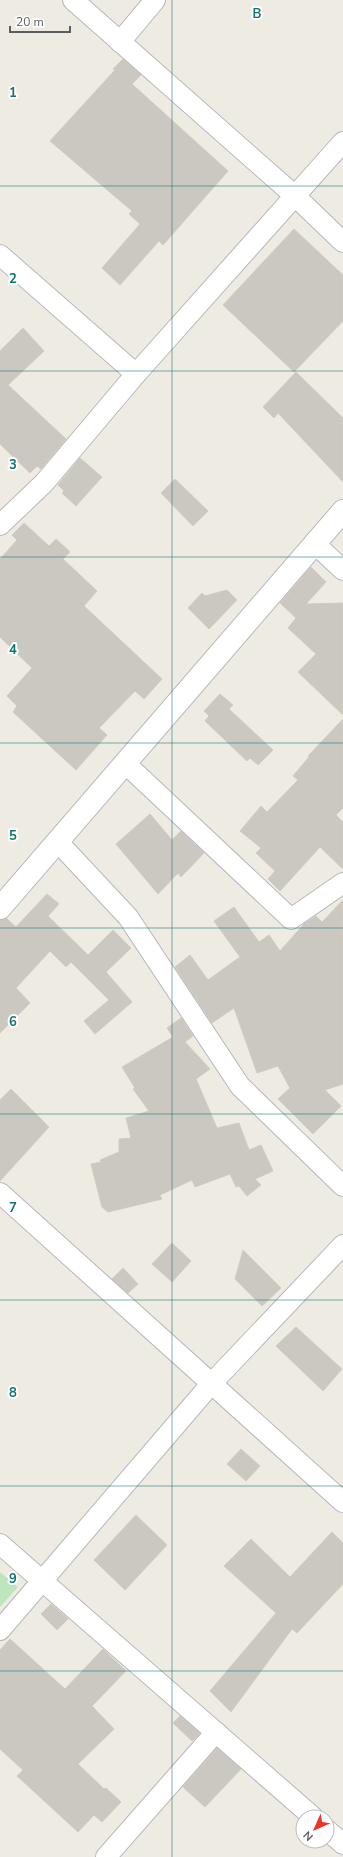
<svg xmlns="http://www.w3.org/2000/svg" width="343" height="1857" font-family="'Nunito Sans',sans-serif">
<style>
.green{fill:#bde6bd}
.building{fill:#cbc7c1;stroke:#d2ccc0}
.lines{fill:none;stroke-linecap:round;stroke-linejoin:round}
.minor-casing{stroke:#b5b8bd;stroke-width:22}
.tertiary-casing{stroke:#b5b8bd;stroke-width:24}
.minor{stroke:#fff;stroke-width:20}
.tertiary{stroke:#fff;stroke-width:22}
.grid{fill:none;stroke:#0f766e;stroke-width:1;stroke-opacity:0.55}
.grid-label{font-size:13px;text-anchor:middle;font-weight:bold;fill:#0f766e;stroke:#fff;stroke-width:4;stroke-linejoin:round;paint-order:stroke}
</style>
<rect width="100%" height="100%" fill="#eeebe2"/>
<polygon class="green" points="0,1572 18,1587 0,1607"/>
<g class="building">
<polygon points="123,59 141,75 132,84 228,171 163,245 159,241 120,285 102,268 140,224 129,214 132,211 50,141 115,70 113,69"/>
<polygon points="294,229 343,275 343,321 294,372 223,305"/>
<polygon points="23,328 44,351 8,385 66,439 41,469 37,466 30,473 0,444 0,351"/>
<polygon points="296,372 343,418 343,482 278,413 274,418 263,407"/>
<polygon points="80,458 102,477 76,506 62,493 64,491 58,485"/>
<polygon points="175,479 208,511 193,526 161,493"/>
<polygon points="24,523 49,546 56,539 70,552 63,559 97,591 84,606 162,679 144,699 135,691 99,728 107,735 76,770 13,712 17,706 7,696 32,668 0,637 0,559 17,540 12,535"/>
<polygon points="311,567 326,582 306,604 343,603 343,715 298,672 316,654 288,628 296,618 280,603"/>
<polygon points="227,590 237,600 209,629 188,608 202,593 205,596"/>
<polygon points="220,694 233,705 229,709 273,750 258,765 250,758 247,761 205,721 209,716 204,711"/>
<polygon points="343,719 343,808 336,815 343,822 343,869 320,847 280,891 268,879 275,871 256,853 261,848 240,831 261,806 267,812 298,780 293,776 309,757 308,756"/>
<polygon points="150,814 172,840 181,831 204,853 181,877 178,873 158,894 116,844"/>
<polygon points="47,894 59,904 48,916 88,955 113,930 131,948 106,972 132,1002 95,1034 84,1021 109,1000 71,962 66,967 50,951 16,988 30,1003 0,1033 0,920 6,918 16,927"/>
<polygon points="343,900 343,1084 325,1090 341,1106 313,1134 278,1099 290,1088 278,1066 257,1073 234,1008 212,1023 175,967 190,955 208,980 240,957 214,921 234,907 259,942 269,935 280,951 305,923 316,916 322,922"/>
<polygon points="181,1018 193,1036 185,1042 210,1069 196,1079 217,1128 239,1123 249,1150 261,1145 273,1171 255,1179 261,1185 247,1196 239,1186 236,1187 230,1174 195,1187 192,1180 160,1195 162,1199 108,1212 102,1207 91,1164 101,1162 100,1160 119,1152 119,1139 131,1138 126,1118 149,1111 133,1089 135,1088 122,1067 173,1037 167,1028"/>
<polygon points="11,1089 49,1127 0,1181 0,1100"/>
<polygon points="172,1243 191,1261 172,1282 152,1264"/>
<polygon points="243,1250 281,1288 262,1306 235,1279"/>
<polygon points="123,1268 138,1284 128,1293 112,1279"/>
<polygon points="296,1327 342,1369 323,1391 276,1346"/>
<polygon points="241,1449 260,1466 246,1481 227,1464"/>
<polygon points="136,1515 167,1545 125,1590 94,1560"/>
<polygon points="332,1532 343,1543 343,1584 297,1633 292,1629 231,1712 210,1691 276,1613 224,1566 251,1539 290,1577"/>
<polygon points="51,1604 68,1619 57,1630 41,1614"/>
<polygon points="10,1639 65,1689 103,1649 126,1671 92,1706 114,1729 78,1764 104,1789 106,1788 121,1802 102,1822 94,1815 78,1832 17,1776 23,1770 0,1749 0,1650"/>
<polygon points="180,1716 200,1733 192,1741 173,1723"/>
<polygon points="217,1748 241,1769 205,1807 183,1787"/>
</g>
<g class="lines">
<g class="minor-casing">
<g id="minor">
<polyline points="73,0 295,196 343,242"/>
<polyline points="120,42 155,0"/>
<polyline points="0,255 136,374"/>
<polyline points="0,525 44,483 136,374 343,142"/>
<polyline points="314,543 343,570"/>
<polyline points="126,764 291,919 343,883"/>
<polyline points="57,841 128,917 240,1086 343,1186"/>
<polyline points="0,1193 343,1502"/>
<polyline points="0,1544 313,1817"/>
<polyline points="0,1630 211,1384 343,1245"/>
<polyline points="327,1830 343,1844"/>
<polyline points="106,1857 216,1732"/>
</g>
</g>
<g class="tertiary-casing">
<polyline id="tertiary" points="0,908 343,511"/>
</g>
<use href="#minor" class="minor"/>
<use href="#tertiary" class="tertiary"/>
</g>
<path class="grid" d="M 172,0 L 172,1857M 0,186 L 343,186M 0,371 L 343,371M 0,557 L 343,557M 0,743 L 343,743M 0,928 L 343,928M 0,1114 L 343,1114M 0,1300 L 343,1300M 0,1486 L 343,1486M 0,1671 L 343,1671"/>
<g class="grid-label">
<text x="257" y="18">B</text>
<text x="13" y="97">1</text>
<text x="13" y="283">2</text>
<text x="13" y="469">3</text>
<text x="13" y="654">4</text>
<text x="13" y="840">5</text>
<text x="13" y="1026">6</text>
<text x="13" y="1212">7</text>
<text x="13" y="1397">8</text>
<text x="13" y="1583">9</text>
</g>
<g transform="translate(315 1829) rotate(225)"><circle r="19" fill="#ffffff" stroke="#bdbfc1"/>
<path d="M0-3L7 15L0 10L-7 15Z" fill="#ef3326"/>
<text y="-6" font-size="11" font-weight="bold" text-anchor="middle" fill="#5a5e63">N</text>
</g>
<path d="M10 26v6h60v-6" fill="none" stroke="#5a5e63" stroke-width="2"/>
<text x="16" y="26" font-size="12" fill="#5a5e63" stroke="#ffffff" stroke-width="3" paint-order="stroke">20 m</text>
</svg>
